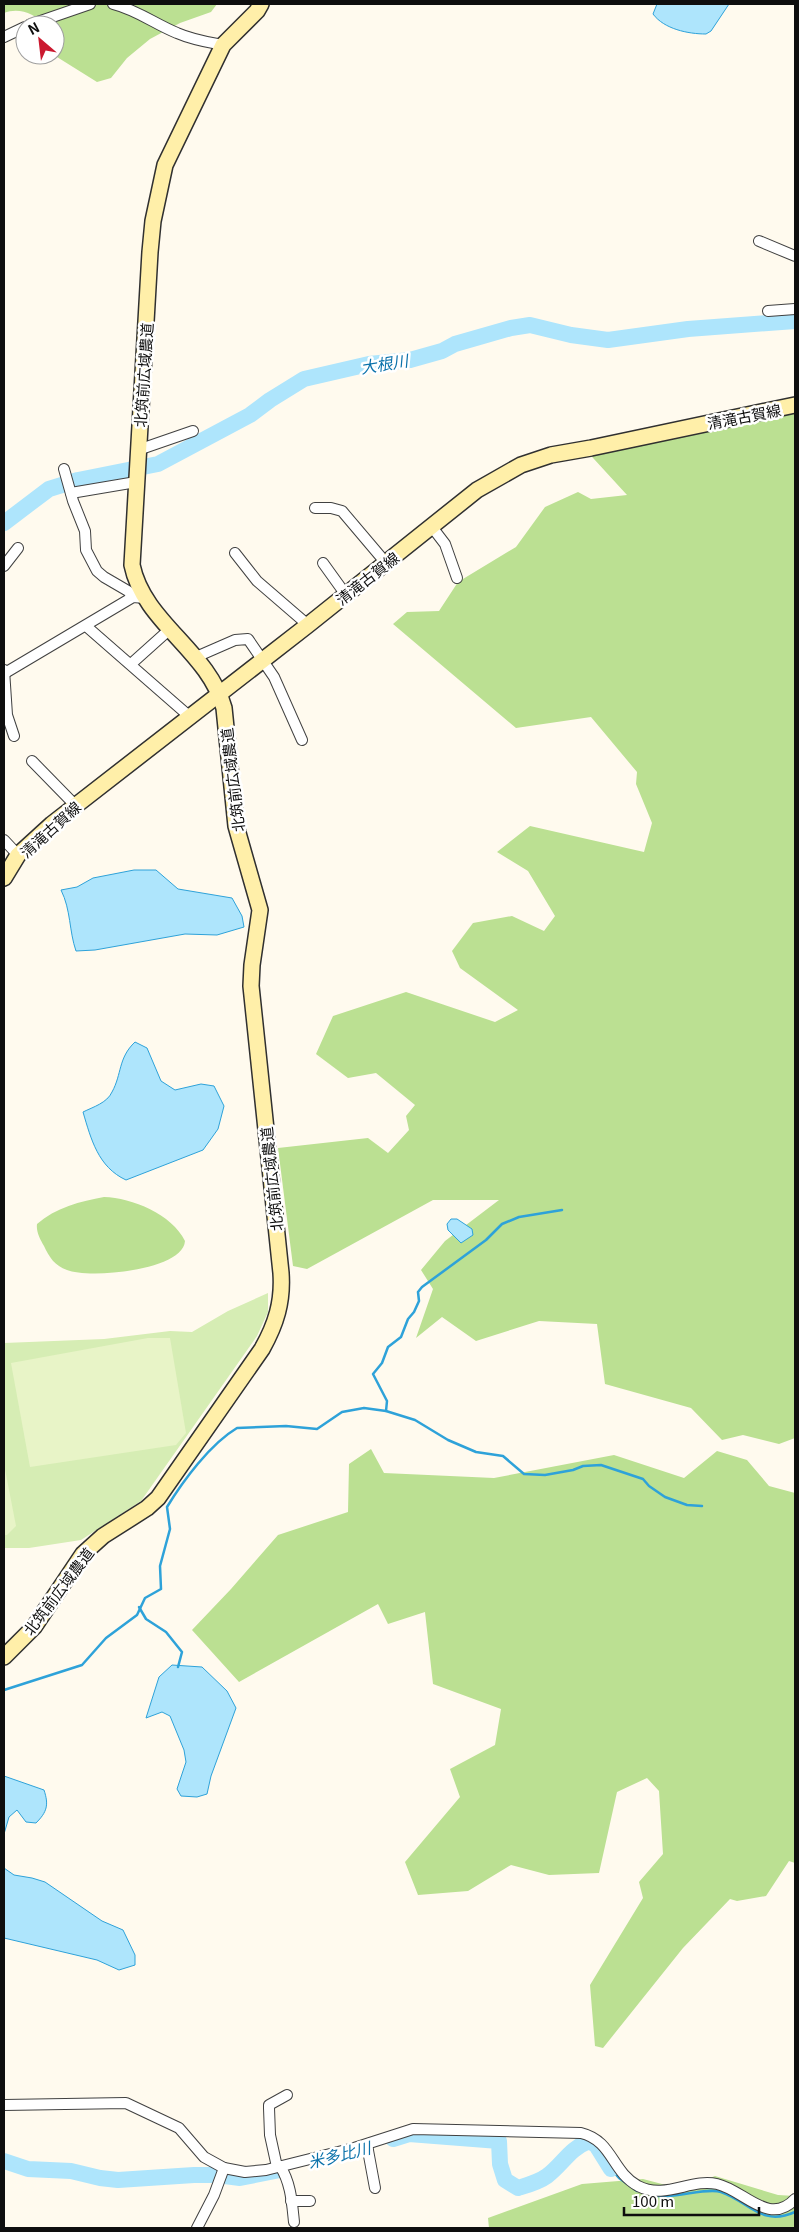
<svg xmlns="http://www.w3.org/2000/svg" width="799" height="2232" font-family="Georgia,'Noto Sans JP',serif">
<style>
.green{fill:#d6edb4}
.forest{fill:#bbe092}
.pitch{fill:#e8f4c7}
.water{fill:#aee5fc;stroke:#2ea2d9}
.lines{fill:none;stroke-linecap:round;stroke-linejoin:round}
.stream{stroke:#2ea2d9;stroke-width:2.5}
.river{stroke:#aee5fc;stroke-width:16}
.street-casing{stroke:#414141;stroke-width:12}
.secondary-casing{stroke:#303030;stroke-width:18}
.street{stroke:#fff;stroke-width:10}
.secondary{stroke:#ffefa9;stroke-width:15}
.labels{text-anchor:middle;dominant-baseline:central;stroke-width:5;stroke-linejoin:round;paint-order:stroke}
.street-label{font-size:15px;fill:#0e0e0e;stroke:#fff}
.water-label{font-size:16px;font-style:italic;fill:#0b72ab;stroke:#fff}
</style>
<rect width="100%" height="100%" fill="#fffaee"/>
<polygon class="green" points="268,1293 268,1312 257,1336 141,1501 81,1540 29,1548 4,1548 4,1343 104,1339 170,1331 192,1332 228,1311"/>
<g class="forest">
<path d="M 4,4 L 217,4 L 211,12 L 180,23 L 150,39 L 127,58 L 111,78 L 97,82 L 57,57 L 55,25 L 45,25 C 35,13 18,7 4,13 Z"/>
<polygon points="795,410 795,1438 779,1444 743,1435 722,1440 691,1408 605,1384 597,1324 539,1321 476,1341 442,1317 416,1338 433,1289 421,1270 445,1241 499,1200 433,1200 307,1269 293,1266 278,1148 368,1138 388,1153 409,1130 406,1116 415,1105 376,1073 348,1078 316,1054 333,1016 406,992 495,1022 518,1010 460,968 452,951 473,923 512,916 544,931 555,916 528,871 497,852 530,826 644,852 652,823 636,784 637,772 591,717 516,728 393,624 407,612 439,611 458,582 516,547 545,507 578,492 591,499 627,495 583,447"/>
<path d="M 104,1197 C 132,1198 172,1214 185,1241 C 183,1271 88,1279 67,1270 C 55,1266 49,1257 44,1246 C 40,1239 36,1232 37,1224 C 55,1208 81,1201 104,1197 Z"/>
<polygon points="371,1449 384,1473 494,1478 614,1455 684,1478 717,1451 747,1460 769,1486 795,1493 795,1863 789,1861 766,1896 737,1901 730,1899 683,1948 603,2048 595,2046 590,1985 643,1898 639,1882 663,1854 659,1791 647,1778 617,1792 599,1873 549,1875 511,1865 468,1891 418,1895 405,1862 460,1797 450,1769 495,1745 501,1709 433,1684 425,1612 388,1624 378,1604 239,1682 192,1630 231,1589 278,1535 348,1512 349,1464"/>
<polygon points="715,2176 778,2195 795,2196 795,2228 489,2228 488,2218 582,2184 643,2179 681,2189"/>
</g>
<g class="pitch">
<polygon points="148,1338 170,1338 186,1433 176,1445 30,1467 11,1363"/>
<polygon points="4,1464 16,1526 7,1535 4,1535"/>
</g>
<g class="water">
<path d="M 657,4 L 729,4 L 711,31 L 706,34 C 688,34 664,29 653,14 Z"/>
<path d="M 134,870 L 156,870 L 178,889 L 232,898 L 242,916 L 244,927 L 217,935 L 185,934 L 95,950 L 76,951 C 69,931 71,910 61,890 L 77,887 L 93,878 Z"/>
<path d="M 135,1042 L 147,1048 L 161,1081 L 175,1090 L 201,1084 L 214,1086 L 224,1106 L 218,1129 L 203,1150 L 126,1180 C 98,1167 91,1139 83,1112 C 93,1107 107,1103 112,1092 C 122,1074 118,1058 135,1042 Z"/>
<polygon points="451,1219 457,1219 472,1229 473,1235 461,1243 448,1230 447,1224"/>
<polygon points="172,1665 202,1667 227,1691 236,1708 211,1776 207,1794 197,1797 181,1796 177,1789 186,1762 184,1750 170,1716 162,1712 146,1718 159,1677"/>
<path d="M 4,1776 L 44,1790 C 49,1805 47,1812 36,1823 L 26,1822 L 17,1810 L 9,1817 L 4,1834 Z"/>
<polygon points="4,1868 14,1875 32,1878 45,1882 102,1921 123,1930 135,1955 135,1965 119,1970 97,1960 4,1938"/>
</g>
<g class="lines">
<g class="stream">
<polyline points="386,1411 387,1401 373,1374 382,1363 388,1347 401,1337 408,1319 414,1312 419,1301 418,1292 422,1287 486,1240 502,1224 519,1217 562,1210"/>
<polyline points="139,1607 146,1619 166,1632 182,1652 178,1667"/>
<path d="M 4,1690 L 82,1665 L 106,1638 L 137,1615 L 145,1598 L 161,1589 L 160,1566 L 170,1529 L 167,1507 C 183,1481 210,1444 237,1428 L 286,1426 L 317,1429 L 342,1412 L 364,1408 L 386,1411 L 415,1420 L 448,1440 L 476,1452 L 503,1456 L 524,1474 L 545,1475 L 573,1470 L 583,1466 L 601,1465 L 643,1479 L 649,1486 L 665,1497 L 687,1505 L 702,1506"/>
<polyline points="611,2169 619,2178 637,2191"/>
<path d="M 652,2195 C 673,2200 705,2187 721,2192 C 750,2202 761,2227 795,2212"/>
</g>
<g class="river">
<polyline points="4,523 49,489 78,480 158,464 250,415 270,400 304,379 369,364 410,360 442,351 455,344 511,328 530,325 571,335 608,340 688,329 795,321"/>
<path d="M 393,2139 L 409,2134 L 499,2141 L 500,2164 L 505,2180 L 518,2188 C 528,2185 539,2182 547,2176 C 563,2164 569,2149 589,2141 L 596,2145 L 611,2169"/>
<polyline points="4,2161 28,2169 71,2171 100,2178 118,2180 194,2175 217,2175 240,2178 280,2170"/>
</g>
<g class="street-casing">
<g id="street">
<path d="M 113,4 C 137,10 155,24 177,33 C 193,40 207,42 223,45"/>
<polyline points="29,25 90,4"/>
<polyline points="4,37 25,27"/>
<polyline points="759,241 795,256"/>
<polyline points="768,311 795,309"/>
<polyline points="138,450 193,431"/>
<polyline points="64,469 73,501 85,531 86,550 97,571 104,577 128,591 133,597"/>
<polyline points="71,493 136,482"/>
<polyline points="315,508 331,508 342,511 386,563"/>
<polyline points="432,527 445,544 457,578"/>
<polyline points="235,553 257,581 308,625"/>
<polyline points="323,563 346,595"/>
<polyline points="4,566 18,548"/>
<polyline points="86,626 189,716"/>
<polyline points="196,657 235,640 248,639 274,677 302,740"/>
<polyline points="131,664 170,629"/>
<polyline points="4,670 7,715 14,736"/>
<polyline points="5,673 133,597 145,598"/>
<polyline points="32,761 75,805"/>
<polyline points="4,840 18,855"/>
<path d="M 4,2105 L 126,2103 L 179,2128 L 204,2157 L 224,2168 L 245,2172 L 266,2170 L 354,2148 L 413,2129 L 581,2133 C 613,2141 611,2171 638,2186 C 665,2200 691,2178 717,2184 C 744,2190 769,2227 795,2199"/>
<polyline points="367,2145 375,2188"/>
<path d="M 280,2166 C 291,2183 292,2203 294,2222"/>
<polyline points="277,2167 270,2135 269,2108 269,2105 287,2095"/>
<polyline points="291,2201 310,2201"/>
<polyline points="197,2228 214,2195 224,2168"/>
</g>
</g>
<g class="secondary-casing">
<g id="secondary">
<polyline points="4,878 18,855 52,824 308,625 477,490 521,465 551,455 591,448 795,405"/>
<path d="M 4,1657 L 34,1627 L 83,1554 L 103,1536 L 147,1508 L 158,1498 L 262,1349 C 276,1324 283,1302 281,1273 L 251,986 L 252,965 L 260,910 L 236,826 L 224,708 C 208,650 144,623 132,565 L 150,252 L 153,221 L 165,165 L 223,45 L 257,11 L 261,4"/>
</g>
</g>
<use href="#street" class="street"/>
<use href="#secondary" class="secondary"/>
</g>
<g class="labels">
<g class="street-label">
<text transform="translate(143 375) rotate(-86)">北筑前広域農道</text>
<text transform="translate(744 416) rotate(-11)">清滝古賀線</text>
<text transform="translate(367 578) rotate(-38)">清滝古賀線</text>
<text transform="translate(232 780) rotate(-97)">北筑前広域農道</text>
<text transform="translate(50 829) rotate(-42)">清滝古賀線</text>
<text transform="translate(271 1179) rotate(-96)">北筑前広域農道</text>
<text transform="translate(58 1591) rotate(-53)">北筑前広域農道</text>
</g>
<g class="water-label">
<text transform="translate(384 363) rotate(-9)">大根川</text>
<text transform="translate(339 2154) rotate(-14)">米多比川</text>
</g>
</g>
<rect width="799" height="2232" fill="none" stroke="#0e0e0e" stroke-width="10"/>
<g transform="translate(40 40) rotate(332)"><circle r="24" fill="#ffffff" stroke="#9f9f9f"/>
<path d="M0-4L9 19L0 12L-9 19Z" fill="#cb192f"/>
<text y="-8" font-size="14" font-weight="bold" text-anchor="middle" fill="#0e0e0e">N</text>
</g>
<path d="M624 2207v8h135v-8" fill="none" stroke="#0e0e0e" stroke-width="2.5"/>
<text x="632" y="2207" font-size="15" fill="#0e0e0e" stroke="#ffffff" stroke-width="4" paint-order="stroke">100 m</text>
</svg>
